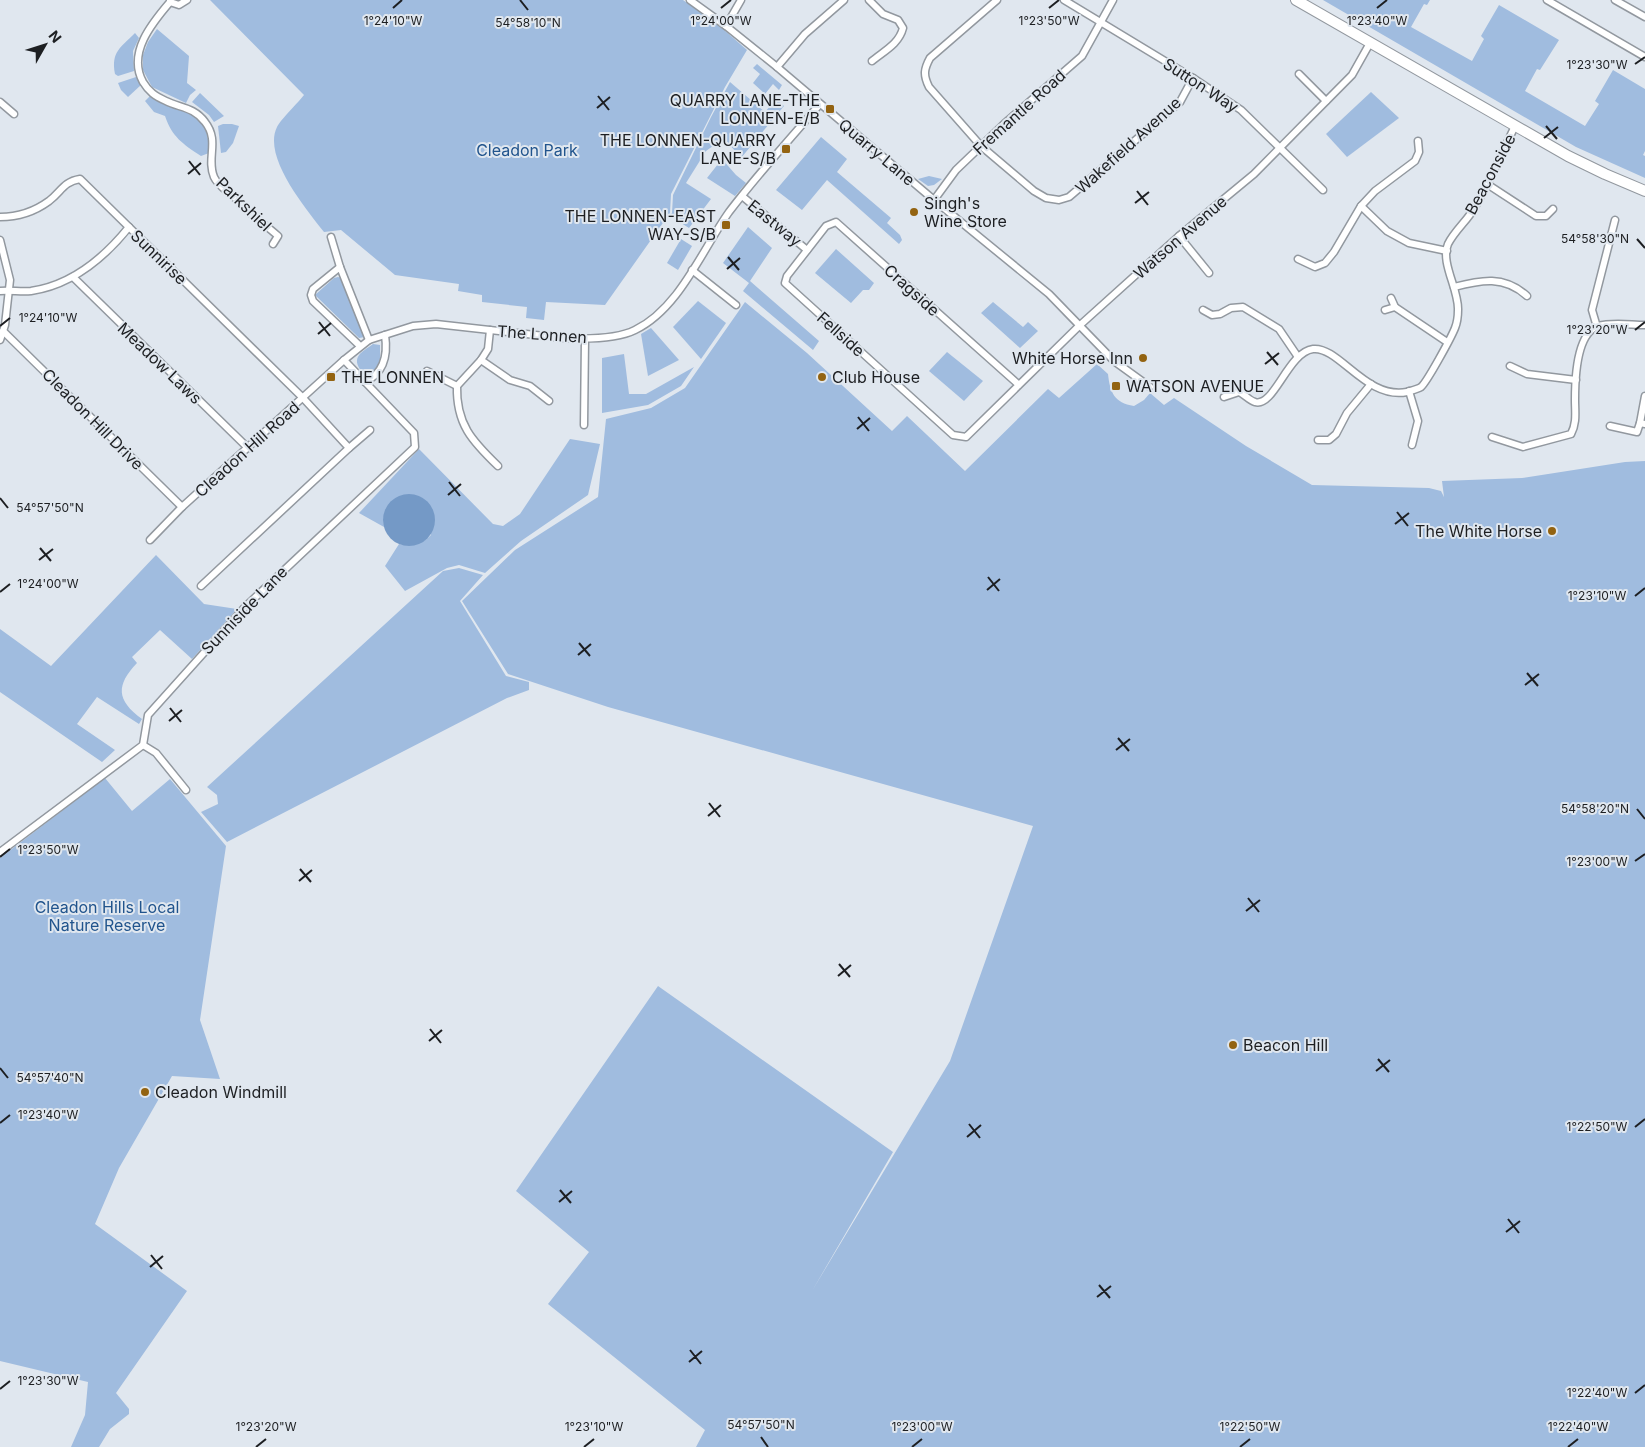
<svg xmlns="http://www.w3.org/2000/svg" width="1645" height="1447" font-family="Inter,sans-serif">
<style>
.green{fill:#a0bcdf}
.water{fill:#7499c6}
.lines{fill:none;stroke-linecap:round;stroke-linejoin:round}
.street-casing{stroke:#92989f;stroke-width:9}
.primary-casing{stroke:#92989f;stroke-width:12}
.street{stroke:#fff;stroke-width:6}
.primary{stroke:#fff;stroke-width:10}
.ticks{fill:none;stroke:#1d1f22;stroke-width:2}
.poi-dot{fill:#936311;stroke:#e0e7ef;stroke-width:2}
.labels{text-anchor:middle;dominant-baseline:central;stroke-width:4;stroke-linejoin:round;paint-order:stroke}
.street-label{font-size:16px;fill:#1d1f22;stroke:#e0e7ef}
.poi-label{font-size:16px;fill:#1d1f22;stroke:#e0e7ef;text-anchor:start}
.park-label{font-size:16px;fill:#21548d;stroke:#e0e7ef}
.ticks-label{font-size:12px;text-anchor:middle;fill:#1d1f22;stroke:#e0e7ef;stroke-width:4;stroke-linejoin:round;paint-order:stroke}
</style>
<rect width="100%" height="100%" fill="#e0e7ef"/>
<g class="green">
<path d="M 210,0 L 683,0 L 723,29 L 747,50 L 725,87 L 671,194 L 670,213 L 605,305 L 546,302 L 544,320 L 526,318 L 527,307 L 482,302 L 482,295 L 458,291 L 459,284 L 395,275 L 341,230 L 324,232 C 307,210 262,157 277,127 C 281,119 298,103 304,95 Z"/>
<polygon points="1323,0 1430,0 1427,5 1424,4 1411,27 1472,61 1484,39 1481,36 1499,5 1559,40 1540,70 1537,69 1525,91 1585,126 1599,104 1595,101 1613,70 1645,89 1645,151 1643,155 1645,156 1645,178 1576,147"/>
<polygon points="157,29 189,56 187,83 196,90 190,95 186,103 152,87 143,70 143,55 148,42"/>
<path d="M 135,33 L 139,38 L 133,51 L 134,71 L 118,76 L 115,74 C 111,52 120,48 135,33 Z"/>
<polygon points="757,64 782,85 779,90 773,84 765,94 753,83 760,74 753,68"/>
<polygon points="136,77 141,85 128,97 121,90 118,83"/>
<polygon points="730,82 765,112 776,99 784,106 741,158 724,138 706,151 686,183 711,199 689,228 670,216 672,213 673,195 711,117"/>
<polygon points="1371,92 1399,118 1347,157 1326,134"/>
<polygon points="200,93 224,116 214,122 209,115 192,102"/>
<path d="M 150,96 C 181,111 211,112 209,153 L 201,156 C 183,144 172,137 165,116 L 154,112 L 145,101 Z"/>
<polygon points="223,124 232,124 239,126 233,143 226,152 221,153 218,126"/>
<polygon points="821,137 847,159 837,172 891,218 887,223 900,235 902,240 899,244 827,180 802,210 776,190"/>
<polygon points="722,159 736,175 746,183 735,196 707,178"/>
<polygon points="929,176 942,179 934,185 928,186 918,179"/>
<polygon points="748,227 772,248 750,281 819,341 813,350 743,291 749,283 723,263"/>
<polygon points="681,239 692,246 678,270 667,263"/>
<polygon points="836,249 874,283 869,290 863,290 851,303 815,273"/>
<polygon points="338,277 341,278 365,337 359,338 315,295 334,278"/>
<polygon points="698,301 726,323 701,359 673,327"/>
<path d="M 745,302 L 807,353 L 892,431 L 907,416 L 965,471 L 1048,389 L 1059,398 L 1097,364 L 1108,374 C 1110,392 1114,403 1134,406 L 1144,400 L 1150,393 L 1164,405 L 1174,398 L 1246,446 L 1312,485 L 1429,488 L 1441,491 L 1444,497 L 1442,481 L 1522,478 L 1625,462 L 1645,461 L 1645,1447 L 696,1447 L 705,1430 L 548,1304 L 589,1252 L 516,1191 L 658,986 L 893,1152 L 812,1291 L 950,1061 L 1033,826 L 608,707 L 508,674 L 462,601 L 515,550 L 598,497 L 606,419 L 651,408 L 685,388 Z"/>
<polygon points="993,302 1023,327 1028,322 1038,331 1020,348 981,313"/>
<polygon points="651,328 679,360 648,376 641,334"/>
<path d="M 373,344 L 380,345 L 380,359 L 377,368 L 369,373 L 362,372 C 350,357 362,352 373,344 Z"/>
<polygon points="947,352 983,381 964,401 929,371"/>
<polygon points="624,354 629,394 646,394 694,367 681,386 648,405 602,413 602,358"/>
<path d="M 570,439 L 600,444 L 588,495 L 521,541 L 485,573 L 459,565 L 447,568 L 405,591 L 385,566 L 399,544 C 410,547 423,544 431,535 L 430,506 L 420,497 L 407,495 C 393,505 381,508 384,527 L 359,513 L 419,449 L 493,524 L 503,526 L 520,514 Z"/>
<path d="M 156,555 L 204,604 L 237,609 L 192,659 L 160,630 L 132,657 L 137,663 C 116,685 116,700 142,719 L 139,724 L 97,697 L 77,724 L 115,750 L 102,762 L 0,692 L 0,629 L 51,666 Z"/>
<polygon points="459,568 483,575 460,601 506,676 529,682 529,690 507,698 227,842 201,812 218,804 217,795 207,787 443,571"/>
<polygon points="105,778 132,811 170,779 226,846 200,1020 220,1079 172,1076 119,1168 95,1224 187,1291 116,1393 129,1409 129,1414 110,1429 99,1447 71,1447 85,1415 88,1382 0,1361 0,858"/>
</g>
<circle class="water" cx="409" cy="520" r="26"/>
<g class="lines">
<g class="street-casing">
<g id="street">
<path d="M 170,0 L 170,2 C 152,23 127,53 143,82 C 149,92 155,96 166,101 C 180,108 194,107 205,122 C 220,141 206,158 214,177 C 218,186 228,191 235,198 C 240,202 244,207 249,212 C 258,220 268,227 278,236 L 273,244"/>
<polyline points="690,0 726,26 777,67 934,200 1049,294 1114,361 1150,387"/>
<path d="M 869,0 L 883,14 L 898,20 L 903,28 C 899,44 884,51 872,61"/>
<path d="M 997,0 L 930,58 C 924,69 923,75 929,87 L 981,146 L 1034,191 L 1046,198 L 1059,200 L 1069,197 L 1180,102 L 1193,78"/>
<polyline points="1064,0 1193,78 1241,110 1323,190"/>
<polyline points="1547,0 1645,57"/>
<polyline points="1615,0 1645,17"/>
<polyline points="170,2 179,5 187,0"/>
<polyline points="726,26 741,0"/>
<polyline points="777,67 805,34 844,0"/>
<polyline points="1299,74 1326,101"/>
<polyline points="0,102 14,114"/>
<polyline points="1487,184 1536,216 1546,216 1553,209"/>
<polyline points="742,196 807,250"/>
<polyline points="934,200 956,170 1004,124 1082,56 1113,0"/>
<polyline points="1361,206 1387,231 1409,243 1447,251"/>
<path d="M 0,217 C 18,217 34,212 49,201 C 62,191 63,182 80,179 L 303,398 L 349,448 L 201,586"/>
<polyline points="1179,236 1209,273"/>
<polyline points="331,237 340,267"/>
<polyline points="0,240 10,280 5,325 0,340"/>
<polyline points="1298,259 1315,267 1325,263 1334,252 1361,206 1375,191 1415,161 1419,152 1418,141"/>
<polyline points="692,270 736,305"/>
<polyline points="73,277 248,448"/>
<path d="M 1454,287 C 1481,280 1504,275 1527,296"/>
<path d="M 0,291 C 10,290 21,292 31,291 C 72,285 104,258 129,227"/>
<polyline points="1391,298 1395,307 1447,342"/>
<polyline points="1203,310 1212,315 1220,314 1231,308 1243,307 1279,329 1298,357"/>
<polyline points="1385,310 1395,307"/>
<polyline points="1597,327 1592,310 1615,220"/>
<path d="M 490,330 L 488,349 L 481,360 L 457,386 C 456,424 472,441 498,466"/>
<polyline points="3,331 182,507"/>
<polyline points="360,346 313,301 311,295 313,289 340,267 369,340"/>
<polyline points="481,360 510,380 530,386 549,401"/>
<polyline points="1510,366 1527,374 1576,380"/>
<polyline points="427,371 457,386"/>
<path d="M 365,382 C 384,373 388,355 385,335"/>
<polyline points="1019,385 836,222 826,226 787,276 785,283 953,435 966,437 1079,326 1179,236 1254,174 1352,75 1370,43"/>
<polyline points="1409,391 1418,421 1412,445"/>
<polyline points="1645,396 1640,423 1645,424"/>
<path d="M 1224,397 L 1239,392 C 1244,394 1250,401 1255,402 C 1274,408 1288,352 1313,349 C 1339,346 1366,400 1407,392 C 1410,391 1418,389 1421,387 C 1427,382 1451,338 1455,328 C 1457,323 1458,315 1458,310 C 1459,290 1440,262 1448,244 C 1455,230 1468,220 1475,207 C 1490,181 1502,153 1515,126"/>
<polyline points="584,425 585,339"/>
<polyline points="1610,426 1637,432 1640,423"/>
<path d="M 1492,437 L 1523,447 L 1571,434 C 1577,423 1575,412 1575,400 C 1575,380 1576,334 1598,326 C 1612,322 1631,325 1645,325"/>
<polyline points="1318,440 1329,440 1336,434 1347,413 1371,384"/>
<polyline points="349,448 370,430"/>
<path d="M 150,540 L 182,507 L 344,360 L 369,340 L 413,326 L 436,324 L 563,338 C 583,339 617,339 635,330 C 679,309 702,250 729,212 C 757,175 789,140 820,104"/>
<polyline points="143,745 156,753 186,790"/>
<polyline points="0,852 143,745 148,715 245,607 415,447 414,433 344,360"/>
</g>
</g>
<g class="primary-casing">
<polyline id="primary" points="1296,0 1568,156 1605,174 1645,191"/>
</g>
<use href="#street" class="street"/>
<use href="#primary" class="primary"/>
</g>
<path class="ticks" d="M 520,0 L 528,10M 393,8 L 402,0M 721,8 L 731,0M 1049,8 L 1059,0M 1377,8 L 1387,0M 1635,64 L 1645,57M 598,96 L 609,110M 597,108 L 610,97M 1546,126 L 1557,139M 1544,138 L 1558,127M 189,161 L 200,175M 188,174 L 201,163M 1137,191 L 1148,205M 1135,203 L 1149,192M 1637,239 L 1645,248M 728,257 L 739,270M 727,269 L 740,258M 319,322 L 330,336M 0,326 L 10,318M 1635,330 L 1645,322M 318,334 L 331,323M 1267,352 L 1278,365M 1265,364 L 1279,353M 858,417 L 869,431M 857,429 L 870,418M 449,482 L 460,496M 448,495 L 461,484M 0,498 L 8,508M 1397,512 L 1408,526M 1395,524 L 1409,513M 40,548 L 51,561M 39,560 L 53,549M 988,577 L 999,591M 987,590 L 1000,579M 0,592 L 10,584M 1635,596 L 1645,588M 579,643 L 590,656M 578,655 L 591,644M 1527,673 L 1538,686M 1525,685 L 1539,674M 170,708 L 181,722M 169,721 L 182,710M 1118,738 L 1129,751M 1116,750 L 1130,739M 709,803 L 720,817M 1637,809 L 1645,819M 708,816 L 721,805M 0,857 L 10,849M 1635,861 L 1645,854M 300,869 L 311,882M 299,881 L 312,870M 1248,898 L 1259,912M 1246,911 L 1260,900M 839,964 L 850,977M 838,976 L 851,965M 430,1029 L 441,1043M 429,1041 L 442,1030M 1378,1059 L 1389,1072M 0,1068 L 8,1078M 1376,1071 L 1390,1060M 0,1123 L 10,1115M 969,1124 L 980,1138M 1635,1127 L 1645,1119M 967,1137 L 981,1125M 560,1190 L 571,1203M 559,1202 L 572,1191M 1508,1219 L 1519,1233M 1506,1232 L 1520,1221M 151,1255 L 162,1269M 150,1267 L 163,1256M 1099,1285 L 1110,1298M 1097,1297 L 1111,1286M 690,1350 L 701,1364M 689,1362 L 702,1351M 0,1389 L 10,1381M 1635,1393 L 1645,1385M 761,1437 L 768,1447M 256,1447 L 266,1439M 584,1447 L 594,1439M 912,1447 L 922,1439M 1240,1447 L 1250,1439M 1568,1447 L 1578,1439"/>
<g class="poi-dot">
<rect x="825" y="104" width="10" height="10" rx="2.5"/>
<rect x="781" y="144" width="10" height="10" rx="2.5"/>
<circle cx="914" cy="212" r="5"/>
<rect x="721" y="220" width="10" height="10" rx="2.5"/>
<circle cx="1143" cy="358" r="5"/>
<rect x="326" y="372" width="10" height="10" rx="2.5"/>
<circle cx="822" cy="377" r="5"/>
<rect x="1111" y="381" width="10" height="10" rx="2.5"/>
<circle cx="1552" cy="531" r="5"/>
<circle cx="1233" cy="1045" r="5"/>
<circle cx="145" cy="1092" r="5"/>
</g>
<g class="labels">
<g class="street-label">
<text transform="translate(1201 85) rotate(33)">Sutton Way</text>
<text transform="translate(1019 112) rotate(-42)">Fremantle Road</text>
<text transform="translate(1128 145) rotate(-42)">Wakefield Avenue</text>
<text transform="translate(877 152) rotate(40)">Quarry Lane</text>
<text transform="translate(1490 174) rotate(-62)">Beaconside</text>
<text transform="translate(244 204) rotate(44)">Parkshiel</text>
<text transform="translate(775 223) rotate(39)">Eastway</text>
<text transform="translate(1180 237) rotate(-41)">Watson Avenue</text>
<text transform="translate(159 257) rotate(44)">Sunnirise</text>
<text transform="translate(912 290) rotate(42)">Cragside</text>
<text transform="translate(542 334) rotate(4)">The Lonnen</text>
<text transform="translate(841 334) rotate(42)">Fellside</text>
<text transform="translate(160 363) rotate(44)">Meadow Laws</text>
<text transform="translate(93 419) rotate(45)">Cleadon Hill Drive</text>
<text transform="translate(247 449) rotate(-42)">Cleadon Hill Road</text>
<text transform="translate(244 610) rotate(-46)">Sunniside Lane</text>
</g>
<g class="poi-label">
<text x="820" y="100" text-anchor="end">QUARRY LANE-THE<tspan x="820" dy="18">LONNEN-E/B</tspan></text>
<text x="776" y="140" text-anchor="end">THE LONNEN-QUARRY<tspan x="776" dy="18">LANE-S/B</tspan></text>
<text x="924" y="203">Singh's<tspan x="924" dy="18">Wine Store</tspan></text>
<text x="716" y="216" text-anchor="end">THE LONNEN-EAST<tspan x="716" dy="18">WAY-S/B</tspan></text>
<text x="1133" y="358" text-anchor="end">White Horse Inn</text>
<text x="341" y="377">THE LONNEN</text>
<text x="832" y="377">Club House</text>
<text x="1126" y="386">WATSON AVENUE</text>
<text x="1542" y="531" text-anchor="end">The White Horse</text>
<text x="1243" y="1045">Beacon Hill</text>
<text x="155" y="1092">Cleadon Windmill</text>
</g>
<g class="park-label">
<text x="527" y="150">Cleadon Park</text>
<text x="107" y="907">Cleadon Hills Local<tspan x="107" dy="18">Nature Reserve</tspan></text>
</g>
</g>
<g class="ticks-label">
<text x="393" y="25">1°24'10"W</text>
<text x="721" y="25">1°24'00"W</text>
<text x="1049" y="25">1°23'50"W</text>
<text x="1377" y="25">1°23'40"W</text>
<text x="528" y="27">54°58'10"N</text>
<text x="1597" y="69">1°23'30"W</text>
<text x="1595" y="243">54°58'30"N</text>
<text x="48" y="322">1°24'10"W</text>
<text x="1597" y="334">1°23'20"W</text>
<text x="50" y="512">54°57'50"N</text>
<text x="48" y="588">1°24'00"W</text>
<text x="1597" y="600">1°23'10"W</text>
<text x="1595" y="813">54°58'20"N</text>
<text x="48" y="854">1°23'50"W</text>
<text x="1597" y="866">1°23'00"W</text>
<text x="50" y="1082">54°57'40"N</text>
<text x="48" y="1119">1°23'40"W</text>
<text x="1597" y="1131">1°22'50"W</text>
<text x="48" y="1385">1°23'30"W</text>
<text x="1597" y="1397">1°22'40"W</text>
<text x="761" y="1429">54°57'50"N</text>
<text x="266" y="1431">1°23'20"W</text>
<text x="594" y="1431">1°23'10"W</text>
<text x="922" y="1431">1°23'00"W</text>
<text x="1250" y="1431">1°22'50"W</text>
<text x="1578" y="1431">1°22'40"W</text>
</g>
<g transform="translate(45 45) rotate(51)" stroke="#e0e7ef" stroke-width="4" paint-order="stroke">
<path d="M0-4L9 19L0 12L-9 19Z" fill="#1d1f22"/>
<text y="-8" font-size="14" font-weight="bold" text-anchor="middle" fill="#1d1f22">N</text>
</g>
</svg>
